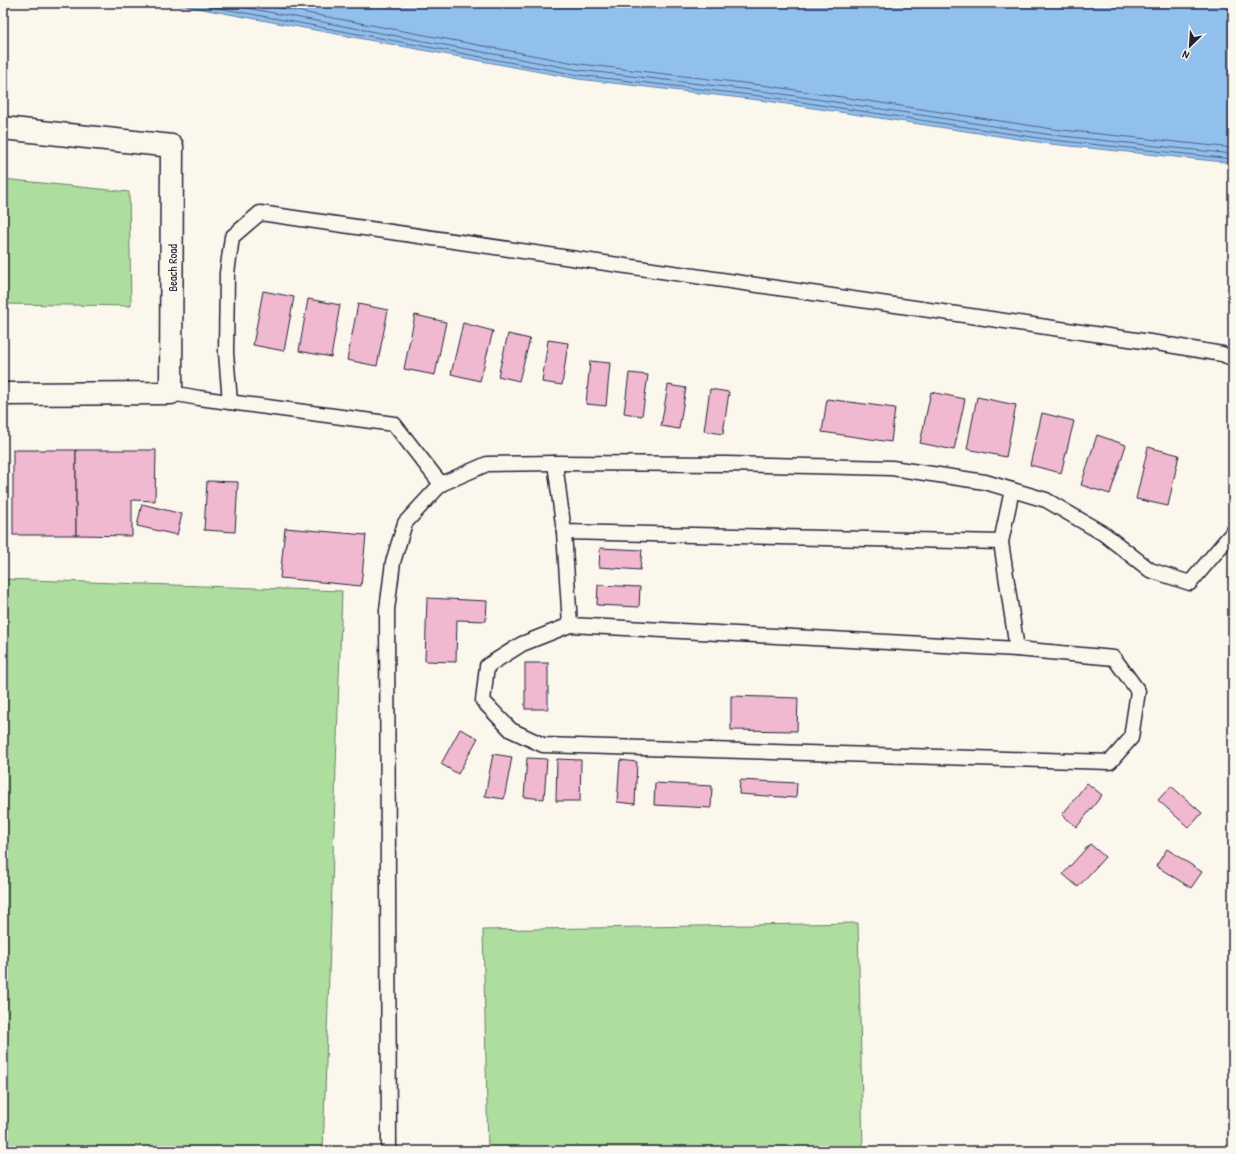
<svg xmlns="http://www.w3.org/2000/svg" width="1236" height="1154" font-family="'Patrick Hand',sans-serif">
<style>
.green{fill:#aede9e;stroke:#68806c}
.water{fill:#92c0ed;stroke:#6581a6}
.lines{fill:none;stroke-linecap:round;stroke-linejoin:round}
.shore{stroke:#4f6182;stroke-width:1}
.building{fill:#f0b9d0;stroke:#22223b}
.lane-casing{stroke:#22223b;stroke-width:17}
.street-casing{stroke:#22223b;stroke-width:25}
.lane{stroke:#fbf7ec;stroke-width:14}
.street{stroke:#fbf7ec;stroke-width:22}
.labels{text-anchor:middle;dominant-baseline:central;stroke-width:3;stroke-linejoin:round;paint-order:stroke}
.street-label{font-size:12px;fill:#22223b;stroke:#fbf7ec}
</style>
<rect width="100%" height="100%" fill="#fbf7ec"/>
<filter id="ink" filterUnits="userSpaceOnUse"><feTurbulence type="fractalNoise" baseFrequency=".025" numOctaves="2"/><feDisplacementMap in="SourceGraphic" scale="8" xChannelSelector="R" yChannelSelector="G"/><feConvolveMatrix kernelMatrix="1 2 1 2 8 2 1 2 1" color-interpolation-filters="sRGB"/></filter>
<g filter="url(#ink)">
<g class="green">
<polygon points="3,179 129,192 131,306 3,304"/>
<polygon points="3,579 342,591 323,1151 3,1151"/>
<polygon points="858,923 863,1151 488,1151 483,930"/>
</g>
<polygon class="water" points="170,3 1233,3 1233,163 1051,144 767,101 578,79"/>
<g class="lines">
<g class="shore">
<polyline points="192,3 578,75 768,97 1052,140 1233,159"/>
<polyline points="220,3 579,70 769,92 1052,135 1233,154"/>
<polyline points="253,3 580,64 769,86 1053,129 1233,148"/>
</g>
</g>
<g class="building">
<polygon points="263,291 294,297 284,351 253,345"/>
<polygon points="308,299 340,305 331,357 299,351"/>
<polygon points="358,304 388,310 377,366 347,360"/>
<polygon points="415,315 446,322 435,375 404,369"/>
<polygon points="463,323 493,331 480,381 451,374"/>
<polygon points="508,334 530,339 519,381 498,376"/>
<polygon points="548,340 568,343 562,385 542,382"/>
<polygon points="590,361 610,363 606,406 586,404"/>
<polygon points="629,373 648,375 642,416 624,413"/>
<polygon points="668,385 686,388 679,429 661,426"/>
<polygon points="710,389 729,392 723,434 704,431"/>
<polygon points="931,392 965,399 954,450 920,443"/>
<polygon points="977,397 1016,405 1006,457 967,449"/>
<polygon points="827,399 895,408 891,442 822,432"/>
<polygon points="1042,413 1074,421 1061,473 1030,465"/>
<polygon points="1097,435 1126,445 1110,494 1081,485"/>
<polygon points="1148,447 1179,455 1168,506 1136,499"/>
<rect x="13" y="450" width="63" height="85"/>
<polygon points="76,450 156,450 155,501 132,500 132,536 76,535"/>
<polygon points="207,481 238,482 235,532 204,530"/>
<polygon points="142,504 182,514 177,535 137,526"/>
<polygon points="285,528 366,535 361,586 280,578"/>
<polygon points="600,548 642,550 640,570 599,567"/>
<polygon points="598,585 640,587 639,607 597,605"/>
<polygon points="427,598 487,601 486,621 457,620 456,662 425,661"/>
<rect x="525" y="663" width="23" height="46"/>
<polygon points="731,696 798,698 797,731 731,730"/>
<polygon points="460,729 478,738 458,774 441,764"/>
<polygon points="493,754 512,757 504,799 485,796"/>
<polygon points="527,758 547,759 544,799 524,797"/>
<polygon points="557,759 581,760 580,801 556,801"/>
<polygon points="620,760 637,762 635,804 617,802"/>
<polygon points="740,780 797,783 796,798 739,794"/>
<polygon points="655,783 712,786 711,808 654,805"/>
<polygon points="1087,783 1102,795 1077,827 1062,815"/>
<polygon points="1171,786 1202,813 1189,828 1158,800"/>
<polygon points="1090,844 1105,857 1078,887 1063,874"/>
<polygon points="1167,849 1202,872 1191,888 1156,866"/>
</g>
<g class="lines">
<g class="lane-casing">
<g id="lane">
<polyline points="171,393 199,398 394,424 441,484"/>
<polyline points="230,402 226,353 227,273 232,237 260,213 1157,343 1222,354 1233,359"/>
<polyline points="555,463 564,532 1001,542 1012,490"/>
<polyline points="564,532 570,625 1017,649 1001,542"/>
<polyline points="570,625 522,644 487,666 483,701 511,730 543,745 1110,762 1131,738 1138,691 1114,658 1017,649"/>
<polyline points="389,1151 387,610 393,562 405,523 441,484 487,464 555,463 726,464 892,468 985,482 1046,500 1104,534 1150,570 1190,583 1233,532"/>
</g>
</g>
<g class="street-casing">
<polyline id="street" points="3,128 172,146 171,393 3,394"/>
</g>
<use href="#lane" class="lane"/>
<use href="#street" class="street"/>
</g>
</g>
<g class="labels">
<g class="street-label">
<text transform="translate(172 268) rotate(-90)">Beach Road</text>
</g>
</g>
<rect width="1236" height="1154" fill="none" stroke="#fbf7ec" stroke-width="16"/>
<rect x="8" y="8" width="1220" height="1138" fill="none" stroke="#22223b" stroke-width="1.5" filter="url(#ink)"/>
<g transform="translate(1190 46) rotate(205)" stroke="#fbf7ec" stroke-width="3" paint-order="stroke">
<path d="M0-3L7 15L0 10L-7 15Z" fill="#22223b"/>
<text y="-6" font-size="11" font-weight="bold" text-anchor="middle" fill="#22223b">N</text>
</g>
</svg>
